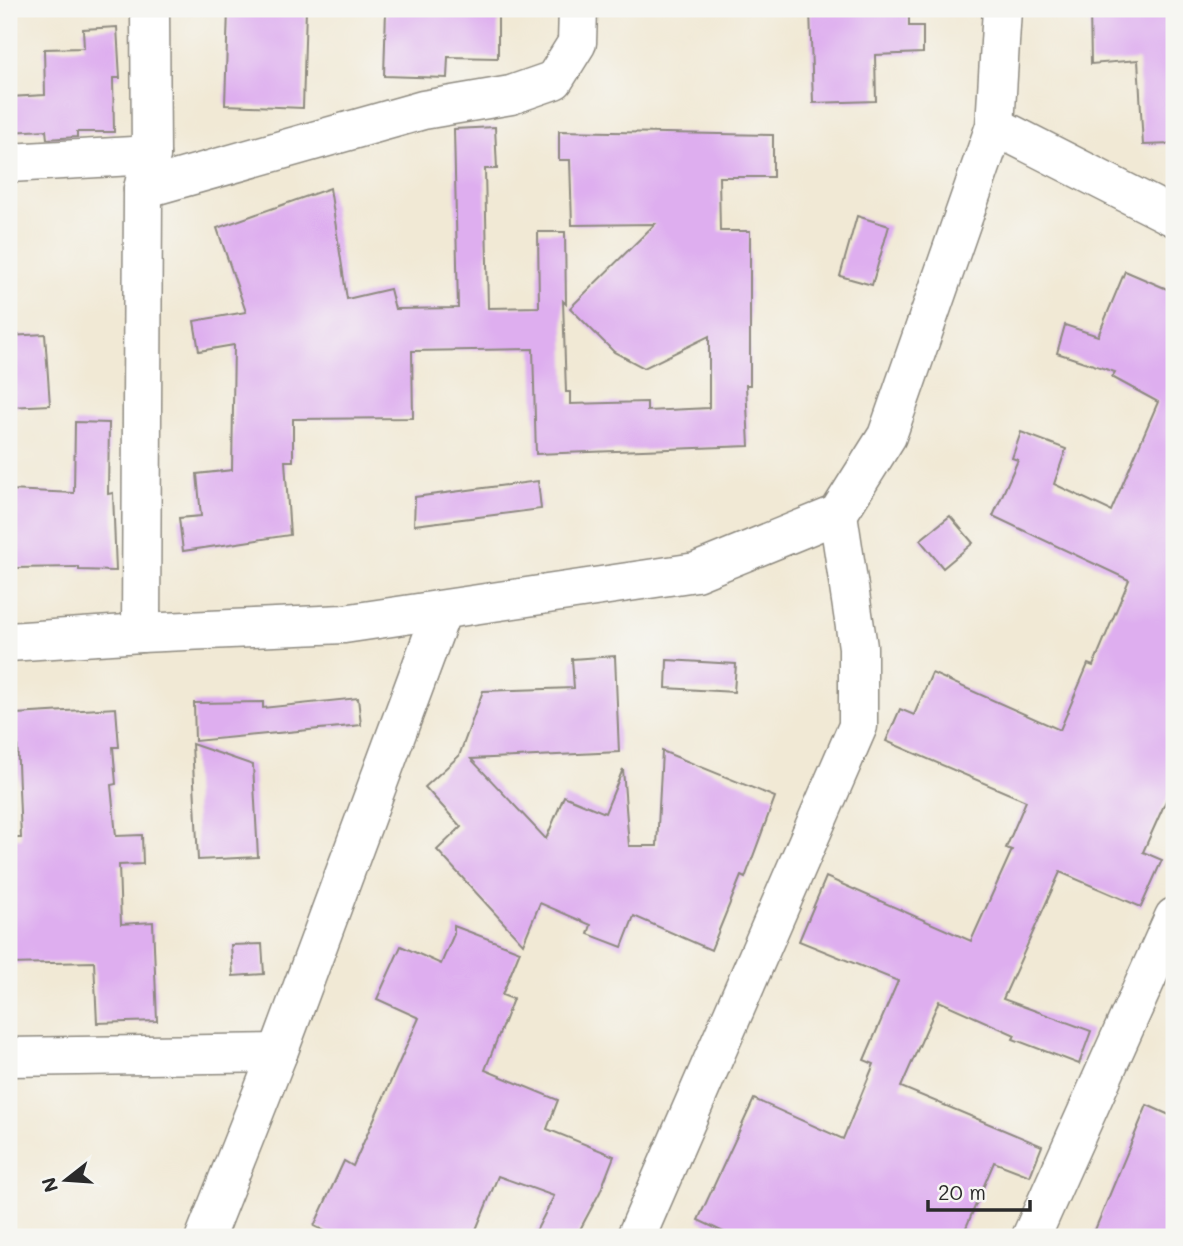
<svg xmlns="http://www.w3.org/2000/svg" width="1183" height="1246" font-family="Mali,sans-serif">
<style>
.building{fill:#deaeef}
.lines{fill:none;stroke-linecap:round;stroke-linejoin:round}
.minor-casing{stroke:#8e8a80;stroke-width:41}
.minor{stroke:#fff;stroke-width:38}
</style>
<rect width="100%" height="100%" fill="#f6f6f2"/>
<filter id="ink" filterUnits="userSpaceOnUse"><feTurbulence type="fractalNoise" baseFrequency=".0143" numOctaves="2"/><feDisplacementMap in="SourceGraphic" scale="14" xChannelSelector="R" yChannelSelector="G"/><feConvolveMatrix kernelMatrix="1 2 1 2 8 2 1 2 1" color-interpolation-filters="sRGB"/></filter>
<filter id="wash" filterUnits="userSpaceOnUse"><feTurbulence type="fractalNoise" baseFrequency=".00686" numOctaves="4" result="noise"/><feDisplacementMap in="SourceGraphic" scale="28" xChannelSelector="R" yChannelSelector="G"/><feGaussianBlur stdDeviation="1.57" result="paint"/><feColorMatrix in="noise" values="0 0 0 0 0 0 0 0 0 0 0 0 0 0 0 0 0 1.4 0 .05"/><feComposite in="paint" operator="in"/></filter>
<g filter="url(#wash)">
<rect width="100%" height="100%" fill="#f1e9d5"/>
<g id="blocks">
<g class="building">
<polygon points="228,9 306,9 303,108 225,105"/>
<polygon points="386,9 498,9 498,58 448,57 447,78 384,76"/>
<polygon points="810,9 909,9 909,26 923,26 923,53 875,55 876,101 813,103"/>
<polygon points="1090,9 1174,9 1174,144 1143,145 1138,60 1091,64"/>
<polygon points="117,27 120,78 113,78 114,132 77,132 77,137 47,139 46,130 9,132 9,97 45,95 44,49 84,48 83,29"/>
<polygon points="495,127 497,169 485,169 488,308 539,307 538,232 565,232 566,304 563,301 566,392 570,392 570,404 647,402 647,411 709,408 709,336 644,368 614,352 570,308 655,224 572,225 570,160 559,160 559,131 773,135 773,177 719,177 720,231 750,231 750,385 746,385 749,446 536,454 533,349 412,351 413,418 293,419 293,461 285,461 290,535 183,551 179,518 201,516 197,474 232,470 234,345 199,351 194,321 246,312 217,228 330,188 347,299 390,289 395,309 458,308 454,129"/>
<polygon points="857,216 889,226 872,285 840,276"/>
<polygon points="1125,271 1174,292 1174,783 1143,852 1162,860 1141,907 1060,872 1003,999 1091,1031 1079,1064 1013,1039 1015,1035 939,1001 901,1087 1042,1146 1030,1176 994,1162 962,1237 734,1237 698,1220 754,1099 843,1139 874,1064 864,1060 898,981 799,941 826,877 971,941 1012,850 1006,848 1026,801 886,741 900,709 914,715 932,673 1060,730 1088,664 1093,666 1129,580 993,516 1018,460 1012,458 1021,432 1066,449 1054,484 1111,511 1158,402 1112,377 1115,372 1057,353 1065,325 1098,336"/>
<polygon points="45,334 50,405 9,407 9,336"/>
<polygon points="75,422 109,423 108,494 113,493 116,571 79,570 79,567 12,568 9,490 74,493"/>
<polygon points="538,481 541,509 414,525 415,497"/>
<polygon points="950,516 973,543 943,568 920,540"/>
<polygon points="615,656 619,752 471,759 546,839 564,796 605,813 623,769 629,846 657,846 662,751 775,797 745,878 741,876 711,950 634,916 622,947 588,934 591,925 540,903 523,944 437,850 461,827 425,787 459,756 483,691 574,688 572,659"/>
<polygon points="667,660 736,664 734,692 666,688"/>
<polygon points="358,698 361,725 195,741 194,703 263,702 263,708"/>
<polygon points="116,708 119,747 113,747 116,784 111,785 116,836 142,835 143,864 119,865 121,924 153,922 157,1021 97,1023 94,962 9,964 9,838 21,838 16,714"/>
<polygon points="192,744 253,765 258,857 198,860"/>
<polygon points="454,926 520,951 502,995 513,999 485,1070 558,1100 547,1129 614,1156 600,1192 576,1237 533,1237 554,1196 498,1176 473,1237 337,1237 314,1226 344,1161 353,1166 419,1018 377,999 401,946 441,964 454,934"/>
<polygon points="262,944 264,974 233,976 231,945"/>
<polygon points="1147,1105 1174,1117 1174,1237 1092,1237"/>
</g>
</g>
</g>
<g filter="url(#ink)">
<use href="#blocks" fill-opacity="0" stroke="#8e8a80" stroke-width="2"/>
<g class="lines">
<g class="minor-casing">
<g id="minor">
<polyline points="995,126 1174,217"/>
<polyline points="9,163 151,155"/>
<polyline points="143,189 423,110 511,95 554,80 577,43 578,9"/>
<polyline points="141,633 143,189 151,155 150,9"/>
<polyline points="9,642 141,633 344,624 696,572 838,514 887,436 995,126 1002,9"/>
<polyline points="9,1057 278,1053"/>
<polyline points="205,1237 278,1053 442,611"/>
<polyline points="636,1237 858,726 858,647 838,514"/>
<polyline points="1031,1237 1174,917"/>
</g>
</g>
<use href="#minor" class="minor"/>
</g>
</g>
<rect width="1183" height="1246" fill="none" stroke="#f6f6f2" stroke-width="35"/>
<g transform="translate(66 1180) rotate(253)" stroke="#f6f6f2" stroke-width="5" paint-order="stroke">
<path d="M0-5L12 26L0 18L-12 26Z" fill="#2b2b2b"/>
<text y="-10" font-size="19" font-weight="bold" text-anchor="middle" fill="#2b2b2b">N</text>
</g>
<path d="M928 1200v10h102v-10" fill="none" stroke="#2b2b2b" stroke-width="3.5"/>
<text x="938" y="1200" font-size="21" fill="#2b2b2b" stroke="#f6f6f2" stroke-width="5" paint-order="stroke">20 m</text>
</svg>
